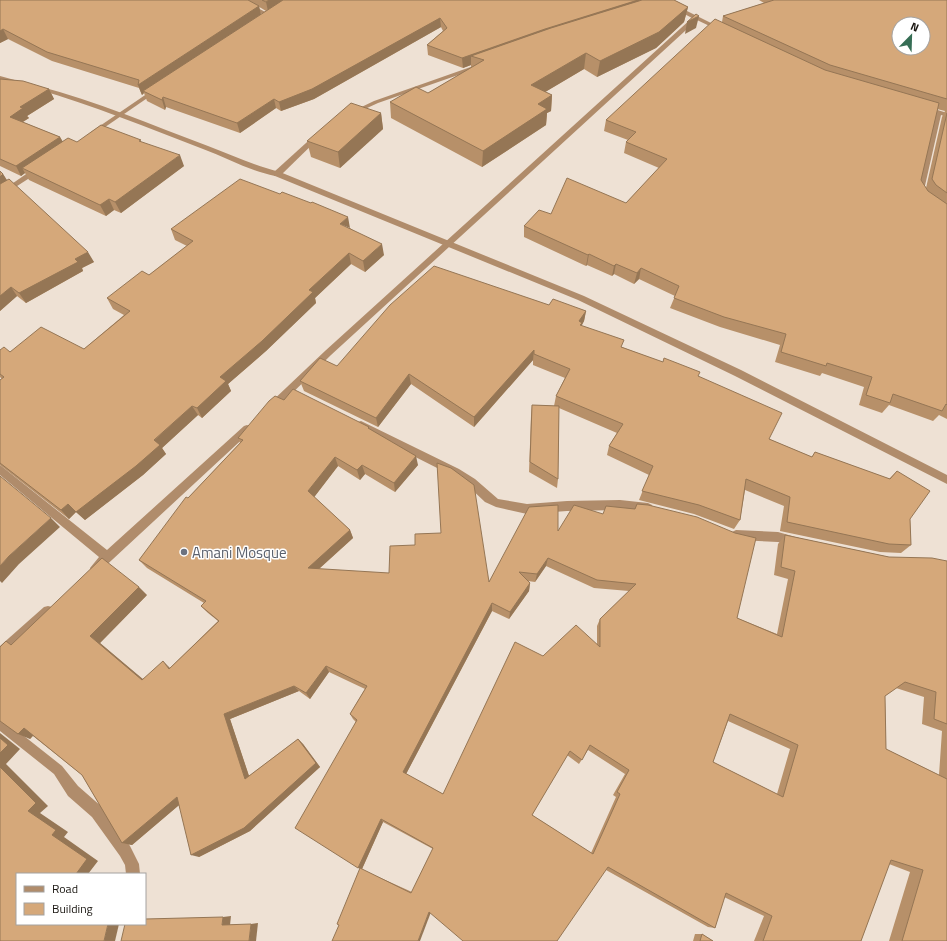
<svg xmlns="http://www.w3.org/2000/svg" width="947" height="941" font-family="'Titillium Web',sans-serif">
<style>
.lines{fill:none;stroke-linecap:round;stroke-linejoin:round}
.minor{fill:#b08c6b;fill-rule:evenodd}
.tertiary{fill:#b08c6b;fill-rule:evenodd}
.wall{fill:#b79069;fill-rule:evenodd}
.shaded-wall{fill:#957655}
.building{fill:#d5a87a;stroke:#957655;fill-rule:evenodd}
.worship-dot{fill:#6b7280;stroke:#fff;stroke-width:1.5}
.labels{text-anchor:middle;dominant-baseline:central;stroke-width:3;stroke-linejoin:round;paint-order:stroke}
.worship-label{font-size:15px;fill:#5b616d;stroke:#fff;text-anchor:start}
</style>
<rect width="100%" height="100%" fill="#eee1d4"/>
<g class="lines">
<g class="minor">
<polygon points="236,0 243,0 271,15 266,16"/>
<polygon points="673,6 677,6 725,30 720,31 697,20 331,355 274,411 268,411 266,408 268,405 325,351 692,18 673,8"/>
<polygon points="482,63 485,65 484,66 378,103 354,114 349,113 374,101"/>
<polygon points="154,89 159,90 95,134 91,134 91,132"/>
<polygon points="925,106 947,113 947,117 941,115 924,190 926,193 922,195 919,195 916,190 934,113 923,109 923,107"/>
<polygon points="317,133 323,134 280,176 274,176 274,172"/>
<polygon points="35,168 41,168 42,170 0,197 0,192"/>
<polygon points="361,421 459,469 475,479 498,499 527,504 567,501 620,500 648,503 652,505 653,508 652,511 648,513 620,510 567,511 527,514 496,507 485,502 467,485 451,475 358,428 356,425 358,422"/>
<polygon points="247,425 250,426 252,429 250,432 99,572 95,573 91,572 90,568 99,557 0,475 0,465 107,550 244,426"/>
<polygon points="736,530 778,532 799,538 800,541 799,544 795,546 778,542 736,540 732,538 731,535 732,532"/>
<polygon points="48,606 52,607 54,611 52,615 4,658 0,660 0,646 44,607"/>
<polygon points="0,717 62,766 78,786 102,807 130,846 139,864 140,874 126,874 125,865 120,856 92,817 68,796 54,774 0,731"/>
</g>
<g class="tertiary">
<polygon points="0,76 22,82 23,83 20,85 0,80"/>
<path d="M 38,86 C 96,101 152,125 208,146 C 232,155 255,166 280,172 L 584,296 L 741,370 L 947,475 L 947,484 L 735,376 L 578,300 L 275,176 C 250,171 227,158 203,149 C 148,128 93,105 36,89 L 36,87 Z"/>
</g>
</g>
<g class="wall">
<path d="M 0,0 L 674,0 L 688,7 L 684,22 L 656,48 L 597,77 L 584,69 L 545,92 L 552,95 L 551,111 L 547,113 L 546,125 L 482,167 L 391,118 L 390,102 L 428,93 L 471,68 L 471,65 L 463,68 L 428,55 L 427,45 L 443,31 L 441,27 L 314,99 L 281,111 L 276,108 L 240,133 L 166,107 L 165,110 L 147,101 L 144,93 L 142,95 L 139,88 L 52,61 L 8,39 L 0,43 ZM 259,7 L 261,8 L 266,11 L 261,14 Z"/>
<path d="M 759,0 L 947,0 L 947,419 L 939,415 L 933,421 L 889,405 L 882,413 L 859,405 L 864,387 L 822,373 L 820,376 L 775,362 L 780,345 L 720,327 L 670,308 L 675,296 L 639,279 L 634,284 L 614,274 L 612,276 L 587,265 L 586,266 L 524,237 L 524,226 L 551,214 L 626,203 L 659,168 L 624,153 L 626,142 L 628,140 L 604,131 L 606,120 L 722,22 L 723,16 L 764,3 ZM 937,109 L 945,111 L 942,117 L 926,188 L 921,180 Z"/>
<polygon points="0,79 49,89 54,99 27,116 29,118 23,122 60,137 63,142 141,142 184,166 121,213 114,210 106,216 29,180 25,173 21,176 0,166"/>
<polygon points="381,113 383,129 340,168 311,157 307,141"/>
<polygon points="3,174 7,180 94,262 82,268 83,271 26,303 17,296 0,311"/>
<polygon points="350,228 384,255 365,272 351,264 315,298 316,303 266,351 228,384 231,391 202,418 198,415 162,448 166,454 143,475 85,520 76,512 69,519 0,465 0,380 2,379 0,377 0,350 10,352 84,349 124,315 113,309 107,298 149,275 187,246 175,240 171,229"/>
<polygon points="549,305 586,311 584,321 581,326 622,347 698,376 769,439 812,457 815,452 889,479 897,471 910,519 911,545 901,553 880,552 780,531 784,506 745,490 740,520 734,529 694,514 639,500 649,475 607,455 609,446 617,433 559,408 558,479 557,488 529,472 531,416 532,405 554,406 556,396 565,378 533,365 533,360 474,427 411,384 378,427 304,391 300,381 337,366"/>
<path d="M 284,400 L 369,427 L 369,429 L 418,465 L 395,492 L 365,474 L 360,480 L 338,466 L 314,497 L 350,530 L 353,538 L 319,569 L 489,582 L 558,531 L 737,618 L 777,634 L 788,579 L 774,575 L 778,544 L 785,535 L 889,557 L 947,561 L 947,941 L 889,941 L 910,872 L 889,864 L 861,941 L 754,941 L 764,916 L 724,897 L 715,928 L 708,927 L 606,870 L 430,913 L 363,870 L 412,892 L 433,849 L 383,822 L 362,869 L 358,868 L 356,722 L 353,719 L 350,714 L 365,689 L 329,672 L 310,699 L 299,691 L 230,719 L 249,776 L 298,739 L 303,744 L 320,767 L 250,831 L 199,857 L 179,805 L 132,845 L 122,843 L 82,775 L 33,736 L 30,739 L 12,645 L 147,595 L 100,643 L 142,679 L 170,668 L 218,621 L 208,613 L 201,606 L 204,603 L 147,568 L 139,560 L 188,498 L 240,443 L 238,438 ZM 546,566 L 594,588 L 629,591 L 600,619 L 597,626 L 597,644 L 543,656 L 443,794 L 406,774 L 492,611 L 509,619 L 529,591 L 530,583 L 528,581 L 535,582 ZM 896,688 L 924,697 L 922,724 L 942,731 L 939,775 L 886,749 L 885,696 ZM 728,721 L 790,749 L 777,794 L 713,762 ZM 588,750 L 625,774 L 613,795 L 616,797 L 591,853 L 532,815 L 567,755 L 579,764 Z"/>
<polygon points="695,934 702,934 713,941 693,941"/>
</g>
<g class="shaded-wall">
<polygon points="269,0 286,0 268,11 266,2"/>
<polygon points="638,0 651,0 471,56 471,65 463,68 462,58 545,29"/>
<polygon points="259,6 261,15 143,91 144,93 142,95 138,85"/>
<polygon points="688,7 684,22 656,48 597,77 600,61"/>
<polygon points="699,16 696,28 685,34 687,22"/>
<polygon points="440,18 441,27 314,99 281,111 279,102"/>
<polygon points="3,29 8,39 0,43 0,31"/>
<polygon points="586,53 584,69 530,101 531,85"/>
<polygon points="49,89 54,99 27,116 29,118 16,126 10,117 20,107"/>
<polygon points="552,95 551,111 547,113 546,125 482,167 483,151 538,104"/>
<polygon points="163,97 166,107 165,110 162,100"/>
<polygon points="274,99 276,108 240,133 237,123"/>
<polygon points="381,113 383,129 340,168 338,152"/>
<polygon points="60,137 65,146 22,168 25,173 21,176 16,166"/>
<polygon points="180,155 184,166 121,213 115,202"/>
<polygon points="3,174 9,184 0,190 0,177"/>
<polygon points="109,199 114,210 106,216 100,205"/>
<polygon points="348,217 350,228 340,224"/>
<polygon points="382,244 384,255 365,272 363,261"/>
<polygon points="88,252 94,262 82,268 83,271 26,303 19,293 75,259"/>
<polygon points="349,253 351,264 315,298 316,303 266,351 228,384 231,391 202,418 197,408 220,377 309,290"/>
<polygon points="589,254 587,265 586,266 588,255"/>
<polygon points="616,264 614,274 612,276 614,266"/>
<polygon points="641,268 639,279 634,284 637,273"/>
<polygon points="11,287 17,296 0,311 0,296"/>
<polygon points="586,311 584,321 582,325 580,333 579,321"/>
<polygon points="534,350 533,360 474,427 474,417"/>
<polygon points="409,374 411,384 378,427 376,418"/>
<polygon points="192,406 198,415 162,448 166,454 143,475 85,520 76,512"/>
<polygon points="416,456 418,465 395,492 394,483"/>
<polygon points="335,457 338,466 312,500 308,491"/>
<polygon points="362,465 365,474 360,480 357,470"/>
<polygon points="68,504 76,512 69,519 61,510"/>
<polygon points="51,518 60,527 19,564 2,583 0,581 0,566 9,556"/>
<polygon points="350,530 353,538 311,576 308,568"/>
<polygon points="548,558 546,566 535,582 537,574"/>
<polygon points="530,583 529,591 509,619 510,612"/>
<polygon points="139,587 147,595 100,643 150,685 142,680 90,636"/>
<polygon points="492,603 492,611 405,776 403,772"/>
<polygon points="163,661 170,668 169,669"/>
<polygon points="326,666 329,672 310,699 306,693"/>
<polygon points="294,686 299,691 230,719 251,782 245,779 224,714"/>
<polygon points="24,728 35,733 30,739 18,734"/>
<polygon points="0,733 20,749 6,764 48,806 40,813 68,832 64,837 98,861 88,874 76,874 52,835 28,811 0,767"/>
<polygon points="298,739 303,744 320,767 250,831 199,857 191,855"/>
<polygon points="177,797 185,800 132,845 122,843"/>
<polygon points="381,819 383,822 362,869 358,868"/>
<polygon points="429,912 431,912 420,941 418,941"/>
<polygon points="231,916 230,925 222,925 223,917"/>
<polygon points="258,923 256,941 249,941 251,924"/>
<polygon points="108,924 119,924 115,941 104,941"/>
</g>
<g class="building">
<polygon points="0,0 248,0 259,6 138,85 139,80 47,52 3,29 0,31"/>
<polygon points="262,0 269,0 266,2"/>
<polygon points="283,0 638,0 545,29 462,58 427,45 447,28 440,18 312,89 279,102 274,99 237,123 163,97 162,100 143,91"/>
<polygon points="642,0 674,0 688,7 659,32 600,61 586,53 531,85 552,95 538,104 547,109 483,151 390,102 416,87 428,93 484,60 471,56 551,28"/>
<path d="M 774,0 L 947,0 L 947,99 L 830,65 L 723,16 ZM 899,24 L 923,24 L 923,48 L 899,48 Z"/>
<polygon points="696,14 699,16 687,22"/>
<polygon points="715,19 825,70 939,103 921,180 928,191 947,204 947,405 946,404 942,411 893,394 890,403 866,395 872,377 827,363 826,366 781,352 786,334 724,317 674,298 679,286 641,268 637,273 616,264 614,266 589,254 588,255 524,226 539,210 551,214 567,178 626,203 667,159 626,142 636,132 606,120"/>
<polygon points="0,79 23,81 49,89 20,107 23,108 10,117 60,137 16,166 0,159"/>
<polygon points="351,103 381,113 338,152 307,141"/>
<polygon points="947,113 947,193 936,185 932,179"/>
<polygon points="101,125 141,140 139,141 180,155 115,202 109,199 100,205 22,168 68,138 77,142"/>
<polygon points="0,171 3,174 0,177"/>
<polygon points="9,179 88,252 75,259 78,262 19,293 11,287 0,296 0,184"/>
<polygon points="240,179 280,194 282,192 311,203 312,202 348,217 340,224 382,244 363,261 349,253 309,290 313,292 262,341 220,377 226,381 197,408 192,406 154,440 160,445 136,466 76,512 68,504 61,510 0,463 0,380 4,377 0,374 0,350 4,347 10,352 41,327 84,349 130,311 107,298 142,271 149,275 193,241 171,229"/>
<polygon points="434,266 549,305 553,299 586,311 579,321 582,323 580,325 624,340 621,347 663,362 664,358 700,372 698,376 782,413 769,439 812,457 815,452 890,479 897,471 930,491 910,519 911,545 889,544 787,522 790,497 746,479 740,520 699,505 642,491 653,466 609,446 623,424 556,396 570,369 534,354 534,350 474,417 409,374 376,418 300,381 320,358 337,366 390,305"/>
<path d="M 293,389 L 369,427 L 368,428 L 416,456 L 394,483 L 362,465 L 357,470 L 335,457 L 308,491 L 350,530 L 308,568 L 389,573 L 390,546 L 415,545 L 415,534 L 441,533 L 437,463 L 451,468 L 474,485 L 489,582 L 529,507 L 558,505 L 558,531 L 574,505 L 603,514 L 606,506 L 635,509 L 637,504 L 648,505 L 697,517 L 735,533 L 756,538 L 737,618 L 782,637 L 795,571 L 781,567 L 785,535 L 889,557 L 932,558 L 947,561 L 947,724 L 934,719 L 936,692 L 905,682 L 885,696 L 886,749 L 947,779 L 947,941 L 902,941 L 923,870 L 891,860 L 861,941 L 763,941 L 772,916 L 726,893 L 715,928 L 608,867 L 557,941 L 463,941 L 429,912 L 418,941 L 332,941 L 339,925 L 337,924 L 360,868 L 411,893 L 433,848 L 381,819 L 358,868 L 295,828 L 357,720 L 350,714 L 367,686 L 326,666 L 306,693 L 294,686 L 224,714 L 245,779 L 298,739 L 316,763 L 244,828 L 191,855 L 177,797 L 122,843 L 82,775 L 24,728 L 18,734 L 0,721 L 0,647 L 6,641 L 11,645 L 102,558 L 139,587 L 90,636 L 142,680 L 163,661 L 169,669 L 219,621 L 201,606 L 206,601 L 139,560 L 186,497 L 188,498 L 243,440 L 238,438 L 269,401 L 275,396 L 284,400 ZM 548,558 L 597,580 L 636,584 L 600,619 L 600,647 L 576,625 L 543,656 L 515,642 L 443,794 L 403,772 L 492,603 L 510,612 L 530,583 L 519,572 L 537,574 ZM 730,714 L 798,745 L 783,797 L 713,762 ZM 590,745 L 629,770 L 617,792 L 620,794 L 593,854 L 532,815 L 570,751 L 582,760 Z"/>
<polygon points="532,405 559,406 558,479 530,462"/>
<polygon points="0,476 51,518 9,556 0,566"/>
<polygon points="0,738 8,745 0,753"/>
<polygon points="0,767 36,803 28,811 56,830 52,835 87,859 76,874 17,874 17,924 108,924 104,941 0,941"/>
<polygon points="223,917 222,925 251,924 249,941 121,941 125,924 145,924 145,919"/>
<polygon points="702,934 713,941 700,941"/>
</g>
<circle class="worship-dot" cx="184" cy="552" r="4"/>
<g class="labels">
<g class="worship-label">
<text x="192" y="552">Amani Mosque</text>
</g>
</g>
<rect x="16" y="873" width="130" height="52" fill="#ffffff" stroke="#a4a2a0"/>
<rect x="24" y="886" width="20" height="6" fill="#b08c6b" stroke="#a4a2a0"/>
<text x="52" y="893" font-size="12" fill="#1b1712">Road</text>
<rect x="24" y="903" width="20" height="12" fill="#d5a87a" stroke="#a4a2a0"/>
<text x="52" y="913" font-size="12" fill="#1b1712">Building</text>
<g transform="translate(911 36) rotate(23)"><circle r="19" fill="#ffffff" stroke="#a4a2a0"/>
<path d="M0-3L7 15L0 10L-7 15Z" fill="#366e55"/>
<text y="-6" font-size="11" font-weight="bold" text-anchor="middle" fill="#1b1712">N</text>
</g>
</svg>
